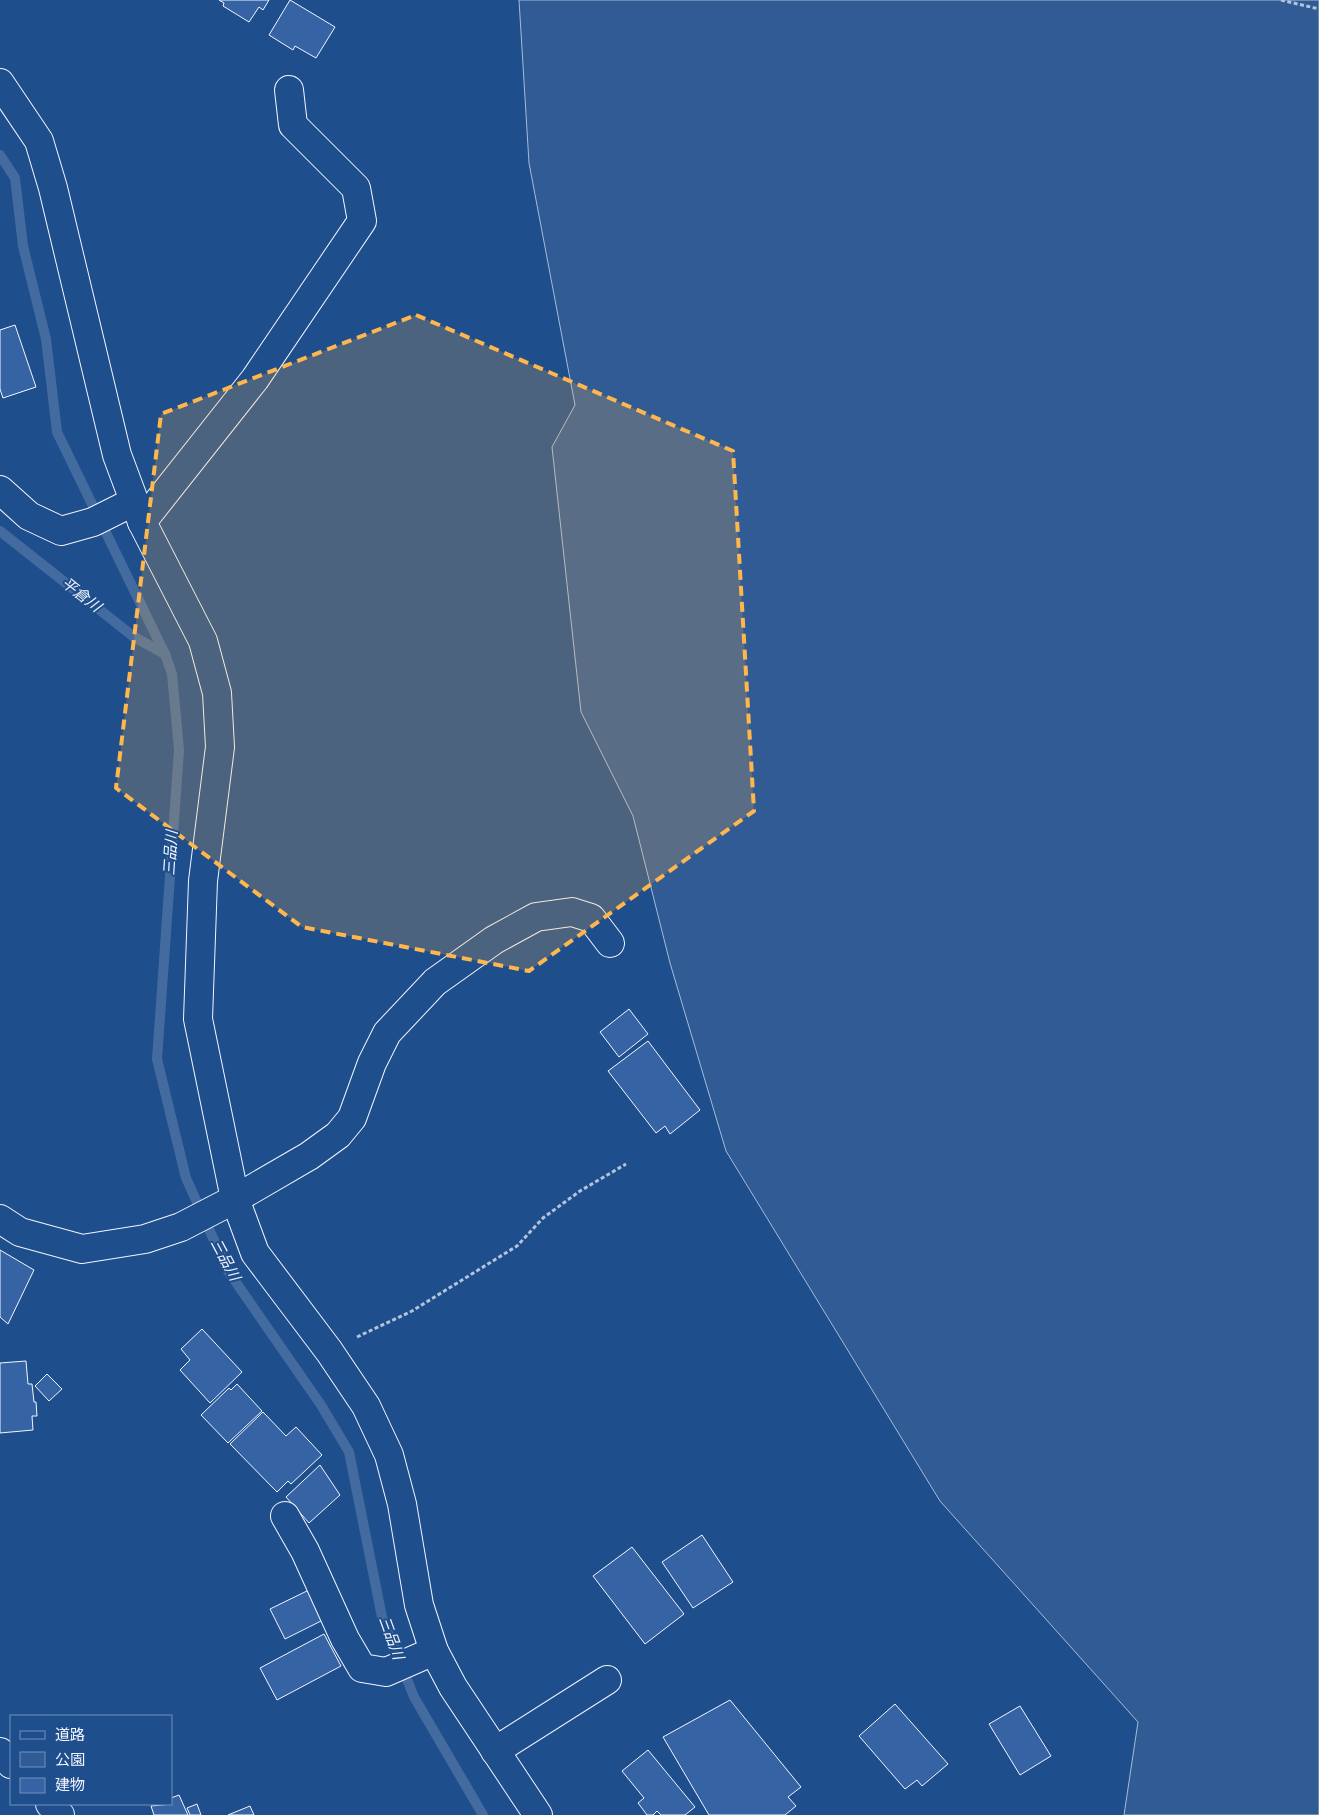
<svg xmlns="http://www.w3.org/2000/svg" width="1319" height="1815" font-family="'Source Sans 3','Noto Sans JP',sans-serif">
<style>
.green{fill:#305b95;stroke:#a8bbd7}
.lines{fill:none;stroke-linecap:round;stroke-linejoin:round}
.stream{stroke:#446ba0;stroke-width:10}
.building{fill:#3563a3;stroke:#f2f6ff}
.minor-casing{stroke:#f2f6ff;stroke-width:30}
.path{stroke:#b3c4dc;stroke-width:3;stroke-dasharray:4 2.5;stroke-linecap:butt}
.minor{stroke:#1f4e8c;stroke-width:28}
.marked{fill:#ffb74d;fill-opacity:0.2;stroke:#ffb74d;stroke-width:4;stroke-dasharray:10 6;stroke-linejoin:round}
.labels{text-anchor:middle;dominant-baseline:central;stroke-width:4;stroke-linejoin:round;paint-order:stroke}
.water-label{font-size:15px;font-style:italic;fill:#f2f6ff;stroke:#1f4e8c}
</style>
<rect width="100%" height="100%" fill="#1f4e8c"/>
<polygon class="green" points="519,0 1319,0 1319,1815 1124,1815 1138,1722 940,1501 726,1151 670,963 633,816 581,712 552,447 575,405 529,163"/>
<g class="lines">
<g class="stream">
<polyline points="0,155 15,178 23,246 46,339 57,432 165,654 172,674 179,750 157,1059 186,1178 228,1271 321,1405 349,1452 382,1617 414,1697 483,1815"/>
<polyline points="0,531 134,637 165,654"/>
</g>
</g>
<g class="building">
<polygon points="219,0 269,0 263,10 259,7 249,22 223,6 224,3"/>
<polygon points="290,0 335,27 316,58 295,46 293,50 269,35"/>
<polygon points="15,325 36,387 3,398 0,389 0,330"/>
<polygon points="629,1009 648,1034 619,1057 600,1032"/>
<polygon points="648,1041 700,1110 670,1134 665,1126 656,1133 608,1071"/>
<polygon points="0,1250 34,1270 8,1324 0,1317"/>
<polygon points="202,1329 242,1372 210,1403 180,1370 190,1360 181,1349"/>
<polygon points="26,1361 28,1384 32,1384 34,1402 36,1402 37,1416 32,1416 33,1430 0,1433 0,1363"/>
<polygon points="47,1374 62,1389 49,1401 35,1386"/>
<polygon points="237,1384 262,1411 228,1443 201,1415 229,1388 231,1390"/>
<polygon points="263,1412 286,1436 296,1427 322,1455 291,1484 288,1481 277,1492 230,1444"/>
<polygon points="320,1465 340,1495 309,1523 286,1497"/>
<polygon points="702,1535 733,1582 693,1608 662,1562"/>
<polygon points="632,1547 684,1614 645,1644 593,1576"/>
<polygon points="313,1588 327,1618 285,1639 270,1609"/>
<polygon points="324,1634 341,1666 277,1700 260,1668"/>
<polygon points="730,1700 801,1787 788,1797 796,1806 785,1815 709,1815 663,1737"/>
<polygon points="895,1704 948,1764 922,1786 917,1780 905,1789 859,1736"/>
<polygon points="1020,1706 1051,1756 1020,1775 989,1724"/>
<polygon points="648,1750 695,1807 685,1815 661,1815 657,1811 653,1815 647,1815 638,1803 644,1798 622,1771"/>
<polygon points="179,1795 188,1815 154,1815 151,1806 171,1804 171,1798"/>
<polygon points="197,1804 201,1815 190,1815 187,1808"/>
<polygon points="250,1806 254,1815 228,1815"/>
</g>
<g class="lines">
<g class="minor-casing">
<g id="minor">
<polyline points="0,83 39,141 53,188 117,455 142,522 203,641 217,693 220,747 203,881 198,1019 235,1199 255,1253 329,1351 366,1406 389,1455 402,1504 419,1605 434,1651 453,1687 538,1815"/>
<polyline points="0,490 29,516 61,531 93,522 133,502"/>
<polyline points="142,522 255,379 362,221 356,188 293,125 289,90"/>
<polyline points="0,1219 20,1232 82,1249 145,1239 181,1227 235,1199 309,1156 338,1135 352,1118 372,1063 387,1033 435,982 494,940 536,917 572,912 591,918 610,943"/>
<polyline points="285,1516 305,1551 345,1639 362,1668 386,1672 434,1651"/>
<polyline points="495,1751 607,1680"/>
<polyline points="0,1752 11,1764"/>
<polyline points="50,1804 60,1815"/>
</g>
</g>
<g class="path">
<polyline points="1281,0 1319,9"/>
<polyline points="357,1337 412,1311 517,1246 543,1218 580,1191 626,1164"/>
</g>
<use href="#minor" class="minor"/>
</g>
<path class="marked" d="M 416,315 L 733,451 L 754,811 L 529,971 L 302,927 L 116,788 L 161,414 Z"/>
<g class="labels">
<g class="water-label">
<text transform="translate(81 595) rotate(38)">平倉川</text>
<text transform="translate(171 853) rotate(-86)">三品川</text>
<text transform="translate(225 1260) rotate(62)">三品川</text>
<text transform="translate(391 1638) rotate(70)">三品川</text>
</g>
</g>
<rect x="10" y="1715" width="162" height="90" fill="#1f4e8c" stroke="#7391ba"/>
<rect x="20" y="1731" width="25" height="8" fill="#1f4e8c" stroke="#7391ba"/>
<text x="55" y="1740" font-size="15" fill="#f2f6ff">道路</text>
<rect x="20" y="1752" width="25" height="15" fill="#305b95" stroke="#7391ba"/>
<text x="55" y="1765" font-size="15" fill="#f2f6ff">公園</text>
<rect x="20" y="1778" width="25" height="15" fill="#3563a3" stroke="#7391ba"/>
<text x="55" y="1790" font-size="15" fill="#f2f6ff">建物</text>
</svg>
